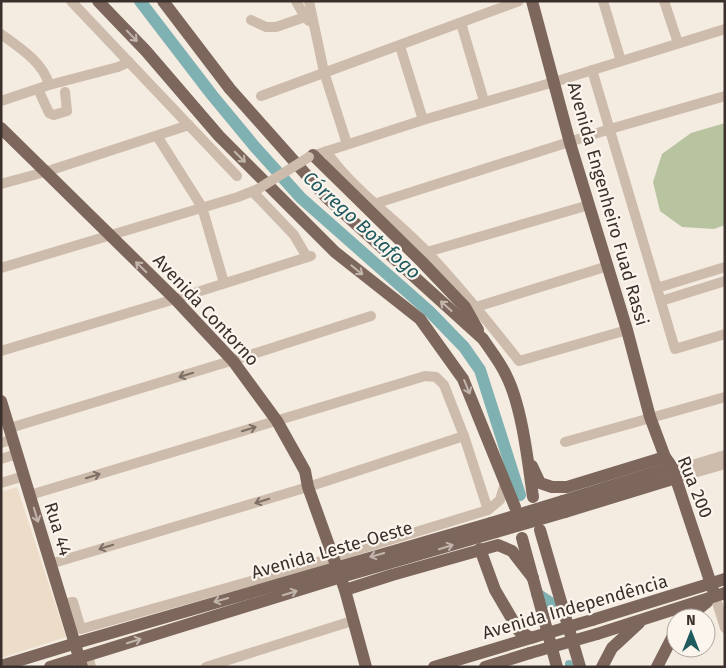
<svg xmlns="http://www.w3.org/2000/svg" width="726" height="668" font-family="'Fira Sans',sans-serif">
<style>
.green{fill:#b8c4a0}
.plaza{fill:#ecdcc8}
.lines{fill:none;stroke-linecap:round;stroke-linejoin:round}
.canal{stroke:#7fb0b2;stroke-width:8}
.river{stroke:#7fb0b2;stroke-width:12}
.minor{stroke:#cdbbac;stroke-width:10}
.major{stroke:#7d675c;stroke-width:12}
.minor-bridge{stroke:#cdbbac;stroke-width:10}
.major-bridge{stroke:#7d675c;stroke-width:12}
.oneway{stroke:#c2b5ac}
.oneway2{stroke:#7d6f65}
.labels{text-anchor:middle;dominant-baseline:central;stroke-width:4.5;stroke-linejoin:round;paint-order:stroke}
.street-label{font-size:18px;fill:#3b302b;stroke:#fbf5ee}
.water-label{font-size:19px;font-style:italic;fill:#1f5a5e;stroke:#fbf5ee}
</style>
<rect width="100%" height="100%" fill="#f4ebe1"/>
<polygon class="green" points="725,123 725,225 714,229 682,227 660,211 653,182 662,154 691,133"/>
<polygon class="plaza" points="17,487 66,637 1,658 1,492"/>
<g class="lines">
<polyline class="canal" points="569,664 569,667"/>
<g class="river">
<polyline points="140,1 212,95 255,147 301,198 429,311 464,347 480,370 520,495"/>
<polyline points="537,594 552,604"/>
</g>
<g class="minor">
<polyline points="71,1 237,176"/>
<polyline points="296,1 305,17 309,21"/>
<polyline points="309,1 324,72 347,144"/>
<polyline points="603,1 621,61"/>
<polyline points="664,1 678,43"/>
<polyline points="251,20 266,27 276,27 305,17"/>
<polyline points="461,23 484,101"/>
<path d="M 1,34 C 19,47 44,63 49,85"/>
<polyline points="400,46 423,120"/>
<polyline points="592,70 675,349 725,334"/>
<polyline points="38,89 49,113 54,115 67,111 65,92"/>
<polyline points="261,96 519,1"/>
<polyline points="1,101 49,85 118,67 129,62"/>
<polyline points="157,136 202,207 224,283"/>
<path d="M 326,151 C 354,191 395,218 428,253 C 460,287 490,324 519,361 L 627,330"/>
<polyline points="309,157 423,120 554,82 725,29"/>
<polyline points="1,184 45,172 189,125"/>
<polyline points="253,192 294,235 307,257"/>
<polyline points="374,204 610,129 725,96"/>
<polyline points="427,252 589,205"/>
<polyline points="1,268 238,197 258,189"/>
<polyline points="657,288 725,267"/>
<polyline points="661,301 725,281"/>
<polyline points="476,307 608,266"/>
<polyline points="1,351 175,299 311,256"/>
<polyline points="10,428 247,356 371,316"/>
<polyline points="565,442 725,397"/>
<polyline points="1,443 13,439"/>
<polyline points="1,459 17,454"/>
<path d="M 665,465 C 684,471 707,460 725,455"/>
<polyline points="676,478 725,464"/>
<polyline points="1,483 24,476"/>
<polyline points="30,495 425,376 436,377 444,385 464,436 488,510"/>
<polyline points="50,564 308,487 464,436"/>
<polyline points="715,596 725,628"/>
<polyline points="63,604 73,602 81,629 308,565 488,510 500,500 505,483"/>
<polyline points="88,655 91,667"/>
<polyline points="206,667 352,621"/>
</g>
<g class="major">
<polyline points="98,1 146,51 219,136 335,252 420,319 463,379 515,507"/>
<path d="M 163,1 L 230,89 L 326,197 L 483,339 C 491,351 500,362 506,375 C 522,406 528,462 533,497"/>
<polyline points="532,1 570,143 627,330 650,417 665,457 672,467 715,596"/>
<polyline points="1,128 175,299 233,361 277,421 305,471 308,487 345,590 366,667"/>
<polyline points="313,155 422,262 465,307 478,330"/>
<polyline points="1,401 82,667"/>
<polyline points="532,466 540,483 552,487 567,487 665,457"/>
<polyline points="563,501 672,467"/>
<polyline points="565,512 676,478"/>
<polyline points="540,530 580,667"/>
<polyline points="522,538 557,667"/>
<polyline points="480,549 495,590 519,631 531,638"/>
<polyline points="345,590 392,575 498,545 512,551 533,578"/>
<polyline points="691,618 697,610 707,602"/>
<polyline points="592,620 725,579"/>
<polyline points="597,634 725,593"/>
<polyline points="1,666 83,641 491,523"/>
<polyline points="50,667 341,577 496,532"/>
<polyline points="434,667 534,637"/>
<polyline points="485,667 530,653"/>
<polyline points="602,667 612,648 639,623"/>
<polyline points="657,667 676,630"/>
</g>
<polyline class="minor-bridge" points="258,189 309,157"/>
<g class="major-bridge">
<polyline points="491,523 563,501"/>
<polyline points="496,532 565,512"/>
<polyline points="534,637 592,620"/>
<polyline points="530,653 597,634"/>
</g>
</g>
<defs><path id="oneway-shaft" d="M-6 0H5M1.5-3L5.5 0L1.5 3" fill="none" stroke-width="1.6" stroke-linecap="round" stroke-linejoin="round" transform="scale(1.25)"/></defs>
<g class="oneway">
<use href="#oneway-shaft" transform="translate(132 36) rotate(46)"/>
<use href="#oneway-shaft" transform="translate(240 157) rotate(45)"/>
<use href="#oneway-shaft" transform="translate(141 267) rotate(-136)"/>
<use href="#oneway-shaft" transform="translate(357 270) rotate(39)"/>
<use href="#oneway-shaft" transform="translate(446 306) rotate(-138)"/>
<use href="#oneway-shaft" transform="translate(467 387) rotate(68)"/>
<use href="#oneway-shaft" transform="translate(36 515) rotate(73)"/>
<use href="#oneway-shaft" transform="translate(446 547) rotate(-17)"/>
<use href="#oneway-shaft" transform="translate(377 555) rotate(164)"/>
<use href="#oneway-shaft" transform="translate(290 593) rotate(-17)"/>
<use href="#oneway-shaft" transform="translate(221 600) rotate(164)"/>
<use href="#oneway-shaft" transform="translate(134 641) rotate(-17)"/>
</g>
<g class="oneway2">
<use href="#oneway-shaft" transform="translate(186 375) rotate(163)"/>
<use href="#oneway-shaft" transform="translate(249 429) rotate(-17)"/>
<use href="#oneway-shaft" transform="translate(93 476) rotate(-17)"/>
<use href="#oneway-shaft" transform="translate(262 501) rotate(163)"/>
<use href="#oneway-shaft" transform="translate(106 547) rotate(163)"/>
</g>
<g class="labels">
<g class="street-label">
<text transform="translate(608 204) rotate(74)">Avenida Engenheiro Fuad Rassi</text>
<text transform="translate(206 310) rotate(47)">Avenida Contorno</text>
<text transform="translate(695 487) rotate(68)">Rua 200</text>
<text transform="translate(58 529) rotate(73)">Rua 44</text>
<text transform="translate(332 550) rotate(-16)">Avenida Leste-Oeste</text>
<text transform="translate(575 607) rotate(-16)">Avenida Independência</text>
</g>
<g class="water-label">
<text transform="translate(362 225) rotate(42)">Córrego Botafogo</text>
</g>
</g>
<rect width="726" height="668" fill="none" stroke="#3b302b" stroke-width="5"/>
<g transform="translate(691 633)"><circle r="24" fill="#fbf5ee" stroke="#aea6a0"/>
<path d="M0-4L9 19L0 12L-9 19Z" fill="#1f5a5e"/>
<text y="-8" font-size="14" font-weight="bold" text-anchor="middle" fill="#3b302b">N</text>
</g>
</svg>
